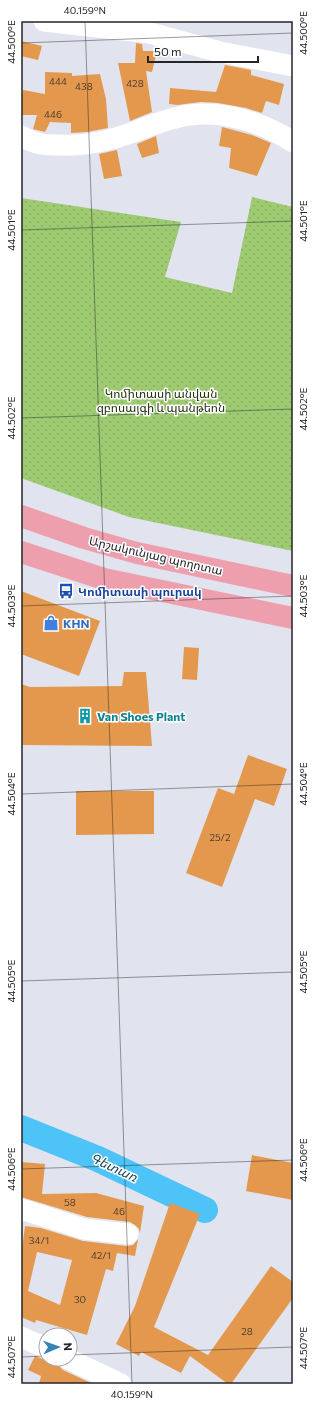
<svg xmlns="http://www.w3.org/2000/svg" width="314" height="1405" font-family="Commissioner,'Noto Sans Armenian',sans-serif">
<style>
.grass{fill:url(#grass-dots)}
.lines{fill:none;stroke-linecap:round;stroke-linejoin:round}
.river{stroke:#4dc3f7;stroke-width:26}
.building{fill:#e3984d;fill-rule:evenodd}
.minor{stroke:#fff;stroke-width:21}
.major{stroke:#ee9fae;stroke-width:22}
.ticks{fill:none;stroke:#242528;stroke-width:1;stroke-opacity:0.45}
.labels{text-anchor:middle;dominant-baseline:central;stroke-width:3;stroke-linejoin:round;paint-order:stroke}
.number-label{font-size:10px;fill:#544231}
.park-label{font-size:12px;fill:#23340f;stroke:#fff}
.street-label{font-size:12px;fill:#242528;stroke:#fff}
.transit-label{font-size:12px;font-weight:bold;fill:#164399;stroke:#fff;text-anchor:start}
.shop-label{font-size:12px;font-weight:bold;fill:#366cbe;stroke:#fff;text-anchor:start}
.culture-label{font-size:12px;font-weight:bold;fill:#0d838f;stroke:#fff;text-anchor:start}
.water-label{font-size:13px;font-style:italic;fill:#16475c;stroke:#fff}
.neatline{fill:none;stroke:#242528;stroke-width:1.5}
.ticks-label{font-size:10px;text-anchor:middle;fill:#242528}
</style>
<defs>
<pattern id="grass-dots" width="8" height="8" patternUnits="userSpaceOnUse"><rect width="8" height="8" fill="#9eca71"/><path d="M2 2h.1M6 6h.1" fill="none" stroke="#88ad62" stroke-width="1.8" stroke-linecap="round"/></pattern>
</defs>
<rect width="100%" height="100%" fill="#e1e4ee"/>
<polygon class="grass" points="252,197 293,207 293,551 129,517 21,478 21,198 181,222 165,277 232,293"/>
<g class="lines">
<polyline class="river" points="21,1128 98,1159 205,1210"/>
</g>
<g class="building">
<polygon points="21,41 42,46 38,60 21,56"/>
<polygon points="136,43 142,44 143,51 157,51 152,72 146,71 152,112 130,121 118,63 135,63"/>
<polygon points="225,65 251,70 251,75 284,84 279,105 266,101 262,113 246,108 218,103 201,102 177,105 169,104 170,88 216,92"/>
<polygon points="45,72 72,73 72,76 100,74 106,99 108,128 87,132 71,133 71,123 50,122 45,132 33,129 37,115 21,115 21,95 22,96 23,90 45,94"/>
<polygon points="222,127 252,135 271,143 257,176 229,168 231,148 219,146"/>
<polygon points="156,136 159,153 142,158 137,144"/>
<polygon points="117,150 122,176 104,179 99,154"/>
<polygon points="21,591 100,621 79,676 21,654"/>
<polygon points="184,647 199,648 197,680 182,679"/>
<polygon points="124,672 146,672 152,746 21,745 21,684 30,687 122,686"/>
<polygon points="248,755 287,769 274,806 255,799 222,887 186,873 218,788 234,794"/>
<polygon points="76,791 154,791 154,834 76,835"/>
<polygon points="252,1155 293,1163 293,1200 246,1191"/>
<polygon points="21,1162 45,1164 42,1194 96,1193 144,1206 140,1233 139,1229 135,1225 130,1222 87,1217 21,1197"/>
<polygon points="170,1203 200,1214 154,1327 208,1355 271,1266 293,1282 293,1298 231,1384 228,1384 190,1356 181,1373 141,1352 139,1356 116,1344 135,1306"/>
<path d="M 25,1226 L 41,1228 L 83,1241 L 127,1246 L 133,1245 L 138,1239 L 135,1256 L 117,1253 L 113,1271 L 106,1269 L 87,1335 L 36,1320 L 35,1323 L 21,1317 L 21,1249 L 22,1249 ZM 37,1252 L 72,1260 L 60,1305 L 28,1291 Z"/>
<polygon points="35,1356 58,1365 63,1370 93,1384 39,1384 41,1376 28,1370"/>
</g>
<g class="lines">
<g class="minor">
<polyline points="44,21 150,33 220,52 293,66"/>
<path d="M 21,136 C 37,145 44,145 62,145 C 85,146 109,141 131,133 C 150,126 168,118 189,115 C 224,110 264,123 293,142"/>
<polyline points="21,1209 84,1229 128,1234"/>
<polyline points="21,1337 46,1348"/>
<polyline points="68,1359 121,1384"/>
</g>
<g class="major">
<polyline points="21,516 84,538 137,553 293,586"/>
<polyline points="21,552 104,579 293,618"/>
</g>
</g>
<path class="ticks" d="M 85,21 L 132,1384M 21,43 L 293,33M 21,230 L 293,221M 21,418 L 293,409M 21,606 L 293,596M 21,794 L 293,784M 21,981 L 293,972M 21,1169 L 293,1160M 70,1355 L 293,1347M 21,1357 L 46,1356"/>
<defs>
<g id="bus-bare" transform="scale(1.2)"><path d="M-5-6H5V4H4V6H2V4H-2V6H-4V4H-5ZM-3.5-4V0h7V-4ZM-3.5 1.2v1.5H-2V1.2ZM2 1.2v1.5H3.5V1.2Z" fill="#1a4fb4" stroke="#fff" stroke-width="2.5" paint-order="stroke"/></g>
<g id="shop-bare" transform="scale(1.2)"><path d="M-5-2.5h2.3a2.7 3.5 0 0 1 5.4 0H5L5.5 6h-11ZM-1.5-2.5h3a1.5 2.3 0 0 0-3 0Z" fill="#3f7fe0" stroke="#fff" stroke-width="2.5" paint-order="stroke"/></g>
<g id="building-bare" transform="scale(1.2)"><path d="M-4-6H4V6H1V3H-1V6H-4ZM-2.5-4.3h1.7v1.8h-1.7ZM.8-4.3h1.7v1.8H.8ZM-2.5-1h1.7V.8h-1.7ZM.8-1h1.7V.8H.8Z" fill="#0f9aa8" stroke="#fff" stroke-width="2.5" paint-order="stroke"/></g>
</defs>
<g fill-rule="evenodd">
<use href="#bus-bare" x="66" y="591"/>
<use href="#shop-bare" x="51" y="623"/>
<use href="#building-bare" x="85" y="716"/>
</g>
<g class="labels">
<g class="number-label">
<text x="58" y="81">444</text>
<text x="135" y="83">428</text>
<text x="84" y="86">438</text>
<text x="53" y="114">446</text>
<text x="220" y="837">25/2</text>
<text x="70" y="1202">58</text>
<text x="119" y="1211">46</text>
<text x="39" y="1240">34/1</text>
<text x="101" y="1255">42/1</text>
<text x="80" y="1299">30</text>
<text x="247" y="1331">28</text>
</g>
<g class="park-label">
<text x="161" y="393">Կոմիտասի անվան<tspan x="161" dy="14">զբոսայգի և պանթեոն</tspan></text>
</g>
<g class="street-label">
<text transform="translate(156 555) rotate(13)">Արշակունյաց պողոտա</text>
</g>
<g class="transit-label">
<text x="78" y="591">Կոմիտասի պուրակ</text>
</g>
<g class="shop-label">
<text x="63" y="623">KHN</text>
</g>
<g class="culture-label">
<text x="97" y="716">Van Shoes Plant</text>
</g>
<g class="water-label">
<text transform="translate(114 1167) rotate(25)">Գետառ</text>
</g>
</g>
<rect width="314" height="1405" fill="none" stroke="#ffffff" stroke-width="44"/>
<g transform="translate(58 1347) rotate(88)"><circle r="19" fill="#ffffff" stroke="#a7a8a9"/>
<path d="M0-3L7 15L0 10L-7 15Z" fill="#3684b6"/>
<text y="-6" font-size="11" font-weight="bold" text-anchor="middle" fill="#242528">N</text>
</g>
<path d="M148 56v6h110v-6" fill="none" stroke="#242528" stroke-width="2"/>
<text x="154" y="56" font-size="12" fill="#242528" stroke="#ffffff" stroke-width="3" paint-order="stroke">50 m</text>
<rect x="22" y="22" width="270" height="1361" class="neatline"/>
<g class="ticks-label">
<text x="85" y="14">40.159°N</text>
<text transform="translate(303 33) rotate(-90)" y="4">44.500°E</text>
<text transform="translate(11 42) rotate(-90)" y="4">44.500°E</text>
<text transform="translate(303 221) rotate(-90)" y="4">44.501°E</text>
<text transform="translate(11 230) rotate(-90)" y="4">44.501°E</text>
<text transform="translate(303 409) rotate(-90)" y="4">44.502°E</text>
<text transform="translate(11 418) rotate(-90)" y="4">44.502°E</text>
<text transform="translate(303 596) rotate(-90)" y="4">44.503°E</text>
<text transform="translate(11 606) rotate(-90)" y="4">44.503°E</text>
<text transform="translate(303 784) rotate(-90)" y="4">44.504°E</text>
<text transform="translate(11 794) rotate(-90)" y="4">44.504°E</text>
<text transform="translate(303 972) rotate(-90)" y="4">44.505°E</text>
<text transform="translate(11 981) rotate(-90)" y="4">44.505°E</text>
<text transform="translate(303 1160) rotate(-90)" y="4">44.506°E</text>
<text transform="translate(11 1169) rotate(-90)" y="4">44.506°E</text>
<text transform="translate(303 1348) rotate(-90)" y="4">44.507°E</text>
<text transform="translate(11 1357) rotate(-90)" y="4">44.507°E</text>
<text x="132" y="1398">40.159°N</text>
</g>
</svg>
